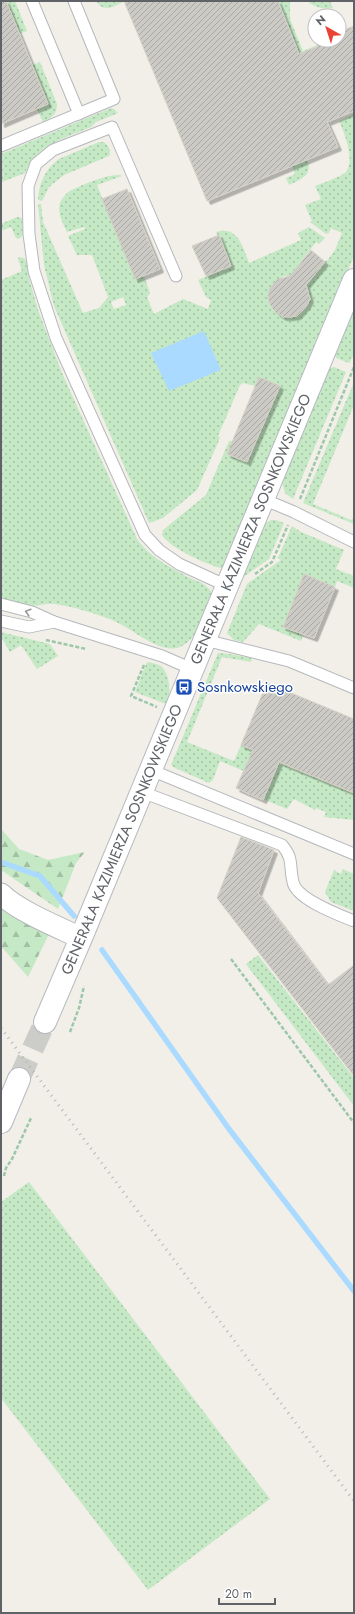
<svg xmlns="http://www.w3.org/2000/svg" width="355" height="1614" font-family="Jost,sans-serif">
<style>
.grass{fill:url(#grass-dots);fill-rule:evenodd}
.forest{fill:url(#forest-firs)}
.water{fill:#aadaff}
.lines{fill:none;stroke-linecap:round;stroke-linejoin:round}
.stream{stroke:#aadaff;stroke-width:5.5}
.building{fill:url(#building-hatch);stroke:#d6d1c6;filter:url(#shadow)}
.secondary-tunnel{stroke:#ccccc8;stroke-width:22;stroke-dasharray:22 11;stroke-linecap:butt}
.lane-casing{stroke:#b5b8bc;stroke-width:13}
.street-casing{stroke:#b5b8bc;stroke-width:23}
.secondary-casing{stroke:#b6babf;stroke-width:24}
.path{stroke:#9cc7a9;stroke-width:2.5;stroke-dasharray:4 2;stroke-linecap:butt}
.lane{stroke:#fff;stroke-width:11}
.street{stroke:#fff;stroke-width:21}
.secondary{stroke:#fff;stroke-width:22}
.rail{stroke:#b6b7b8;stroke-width:3;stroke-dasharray:1 5;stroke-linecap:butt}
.oneway{stroke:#979a9d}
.labels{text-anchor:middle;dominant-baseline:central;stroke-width:3;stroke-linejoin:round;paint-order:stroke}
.street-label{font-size:15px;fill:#5f6368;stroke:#fff}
.transit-label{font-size:15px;fill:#164399;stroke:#fff;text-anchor:start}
</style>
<defs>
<pattern id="grass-dots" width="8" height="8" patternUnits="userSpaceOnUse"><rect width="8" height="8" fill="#c5e8c5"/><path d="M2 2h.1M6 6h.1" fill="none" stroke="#a3c0a4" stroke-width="1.8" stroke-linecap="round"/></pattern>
<pattern id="forest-firs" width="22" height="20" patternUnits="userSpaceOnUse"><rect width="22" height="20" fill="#c5e8c5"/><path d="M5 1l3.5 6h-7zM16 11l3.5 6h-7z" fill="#a3c0a4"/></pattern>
<pattern id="building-hatch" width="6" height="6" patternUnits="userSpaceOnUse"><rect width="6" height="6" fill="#cccac5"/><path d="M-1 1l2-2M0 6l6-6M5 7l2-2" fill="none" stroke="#a9a8a4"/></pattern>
<filter id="shadow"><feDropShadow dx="3.5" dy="3.5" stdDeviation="0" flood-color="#0004"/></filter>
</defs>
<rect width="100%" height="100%" fill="#f1efe8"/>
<g class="grass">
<polygon points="6,1 15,1 27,31 19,34"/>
<path d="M 96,1 L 124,1 C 117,5 109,11 100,6 Z"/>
<polygon points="278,1 290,1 290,19 303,51 329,40 331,41 299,54"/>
<path d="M 307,1 L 330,1 L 333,8 C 324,10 314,7 307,1 Z"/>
<path d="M 40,62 L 57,104 C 57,115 52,117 43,122 L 37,109 L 48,104 L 32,65 Z"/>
<path d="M 111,108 L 114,109 L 118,113 L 96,122 L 91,127 C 65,138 36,145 25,173 L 2,182 L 1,179 L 1,154 Z"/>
<path d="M 354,114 L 354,256 L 224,569 C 208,565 171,549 162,535 L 163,530 L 206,495 L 229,441 L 233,441 L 247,462 L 279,386 L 259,377 L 255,386 L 243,383 L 240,385 L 218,436 L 220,438 L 197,490 L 163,518 L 149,523 L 54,306 L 44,265 L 38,204 L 41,204 L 43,222 L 83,313 L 99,308 L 108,297 L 92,255 L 77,255 L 68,236 L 85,229 L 84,227 L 67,232 C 63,223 57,213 60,203 C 61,200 65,195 67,193 C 75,187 115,171 122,176 L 97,185 L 135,279 L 144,276 L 150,293 L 147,297 L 154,314 L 183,299 L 208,309 L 211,300 L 206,297 L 198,280 L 231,266 L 216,232 C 238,225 243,247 249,263 L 301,240 L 298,233 L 309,227 L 325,238 L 319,244 L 316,242 L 297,267 L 312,278 L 326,260 L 327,261 L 335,250 L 342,233 L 331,228 L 329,233 L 326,234 L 310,222 L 312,221 L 305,205 L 321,199 L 315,186 C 325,182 338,178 346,172 C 355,160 345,134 339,121 ZM 284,276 C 317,274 316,319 287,317 C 281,316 275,313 272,308 C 263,295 271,282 284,276 ZM 123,297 L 126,305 L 114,309 L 111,302 Z"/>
<path d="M 99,142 L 104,142 L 109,147 L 110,154 L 109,156 L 64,175 L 49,187 L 42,201 L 38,200 C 39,183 45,169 59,159 Z"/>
<path d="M 307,160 C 314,175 300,180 289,185 L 286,178 L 295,174 L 292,166 Z"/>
<polygon points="17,217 22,218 23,235 19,239 16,238 11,227 1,231 1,224"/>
<path d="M 19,257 L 24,258 L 26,261 L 29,278 L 38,310 L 62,373 L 137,539 C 151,558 168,566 188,577 C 200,583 205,582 213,594 C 206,611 199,639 180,647 C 161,655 131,628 114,621 C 96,613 74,607 55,604 C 47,603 39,606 31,606 C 21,606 10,602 1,600 L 1,280 L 22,271 L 18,259 Z"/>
<polygon points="354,304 354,354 349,363 336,358 334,352"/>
<polygon points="334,367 346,372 293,499 285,493 282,482 326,369"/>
<polygon points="354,382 354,405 313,504 351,520 354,517 354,524 303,503"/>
<polygon points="271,520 276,520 284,523 269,559 239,580 262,525"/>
<polygon points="292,526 301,532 344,550 336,569 354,576 354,588 337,581 335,587 304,574 283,626 303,635 301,641 259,624 243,642 234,640 227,633 247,584 281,560 278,558"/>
<polygon points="1,632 50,644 58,656 37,669 21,645 10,652 3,640 1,641"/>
<polygon points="218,653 230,654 252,658 251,662 222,657 187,742 234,761 241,745 354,793 354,820 324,817 326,812 316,808 315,810 294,799 287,809 263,799 244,771 220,761 213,780 209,783 175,768 171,765"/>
<path d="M 147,662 C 151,663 159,664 162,667 C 170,675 172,696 166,704 L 135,692 Z"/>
<polygon points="343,869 354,874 354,911 331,902 325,892 334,870 341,874"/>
<polygon points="258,955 354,1078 354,1106 246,964"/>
<polygon points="29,1182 270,1499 148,1590 1,1398 1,1202"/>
</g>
<g class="forest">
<polygon points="1,829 19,849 48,860 85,852 76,863 58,909 1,870"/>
<polygon points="1,905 49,934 28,977 1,946"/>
</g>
<polygon class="water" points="204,331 221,370 169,391 151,353"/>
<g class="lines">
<g class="stream">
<polyline points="1,862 40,876 74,916"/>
<polyline points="102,950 229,1129 354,1291"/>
</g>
</g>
<g class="building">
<polygon points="1,1 6,1 48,104 1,124"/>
<polygon points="124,1 278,1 299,54 333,40 339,40 339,32 354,26 354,111 327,122 338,147 207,201"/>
<polygon points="127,189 160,269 135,279 102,199"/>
<polygon points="219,235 231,266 206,276 192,246"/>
<polygon points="311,250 325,262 306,285 310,299 307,305 297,316 290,317 283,317 277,313 272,308 269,302 268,295 270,288 278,279 290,276"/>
<polygon points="259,377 280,386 247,462 227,454"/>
<polygon points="304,574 335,587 314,638 283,627"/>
<polygon points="267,683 354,719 354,793 279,762 263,800 236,788 253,750 241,745"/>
<polygon points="241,837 274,850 258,893 328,985 354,965 354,1076 217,898"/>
</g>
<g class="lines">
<polyline class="secondary-tunnel" points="19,1079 45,1022"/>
<g class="lane-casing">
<g id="lane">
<polyline points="32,1 79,114"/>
<polyline points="1,146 114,99 74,1"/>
<polyline points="176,276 112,127 53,150 36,164 28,186 29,234 34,271 56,338 145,535 159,550 179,564 227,586"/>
<polyline points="263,499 294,512 354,542"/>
<polyline points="1,604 32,612 54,622 162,656 192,669"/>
<polyline points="1,621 29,627 54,622"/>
<polyline points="205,640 289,661 354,688"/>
<polyline points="151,770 354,854"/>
<path d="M 142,792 L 282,845 C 294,859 289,866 293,882 C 296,899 339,915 354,921"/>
</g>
</g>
<g class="street-casing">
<path id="street" d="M 1,894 C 18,911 58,927 81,938"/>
</g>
<g class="secondary-casing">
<g id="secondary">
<path id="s1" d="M 45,1022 L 81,938 L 354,280"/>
<polyline points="1,1122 19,1079"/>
</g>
</g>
<g class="path">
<polyline points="300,499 354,367"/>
<polyline points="255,574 272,562 288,525"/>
<polyline points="46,640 86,649"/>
<polyline points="144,665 131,696 157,707"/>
<polyline points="231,959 354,1123"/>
<polyline points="70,1032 79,1008 84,986"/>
<polyline points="4,1176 6,1168 12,1159 31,1118"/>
</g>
<use href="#lane" class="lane"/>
<use href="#street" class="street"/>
<use href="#secondary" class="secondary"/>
<polyline class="rail" points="1,1028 354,1501"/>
</g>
<defs><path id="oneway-chevron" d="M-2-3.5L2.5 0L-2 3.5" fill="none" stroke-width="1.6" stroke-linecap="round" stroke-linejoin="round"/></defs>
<use class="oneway" href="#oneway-chevron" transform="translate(28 612) rotate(-163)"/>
<defs>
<g id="bus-square" transform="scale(0.9)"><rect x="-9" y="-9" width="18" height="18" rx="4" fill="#1a4fb4" stroke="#fff"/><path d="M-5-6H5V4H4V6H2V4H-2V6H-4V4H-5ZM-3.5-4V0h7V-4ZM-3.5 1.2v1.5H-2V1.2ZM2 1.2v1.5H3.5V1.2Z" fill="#fff"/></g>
</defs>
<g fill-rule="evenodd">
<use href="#bus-square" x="184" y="687"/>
</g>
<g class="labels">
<g class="street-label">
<text stroke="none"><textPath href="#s1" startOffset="534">GENERAŁA KAZIMIERZA SOSNKOWSKIEGO</textPath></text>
<text stroke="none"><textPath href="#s1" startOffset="198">GENERAŁA KAZIMIERZA SOSNKOWSKIEGO</textPath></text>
</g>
<g class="transit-label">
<text x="197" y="687">Sosnkowskiego</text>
</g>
</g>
<rect width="355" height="1614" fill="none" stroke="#5f6368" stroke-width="4"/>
<g transform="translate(327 28) rotate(321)"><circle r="19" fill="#ffffff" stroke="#bfc1c3"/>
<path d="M0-3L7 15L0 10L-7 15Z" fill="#ea4335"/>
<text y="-6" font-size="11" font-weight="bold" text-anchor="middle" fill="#5f6368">N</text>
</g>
<path d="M219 1598v6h56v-6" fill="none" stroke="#5f6368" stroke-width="2"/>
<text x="225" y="1598" font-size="12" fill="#5f6368" stroke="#ffffff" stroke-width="3" paint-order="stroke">20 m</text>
</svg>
